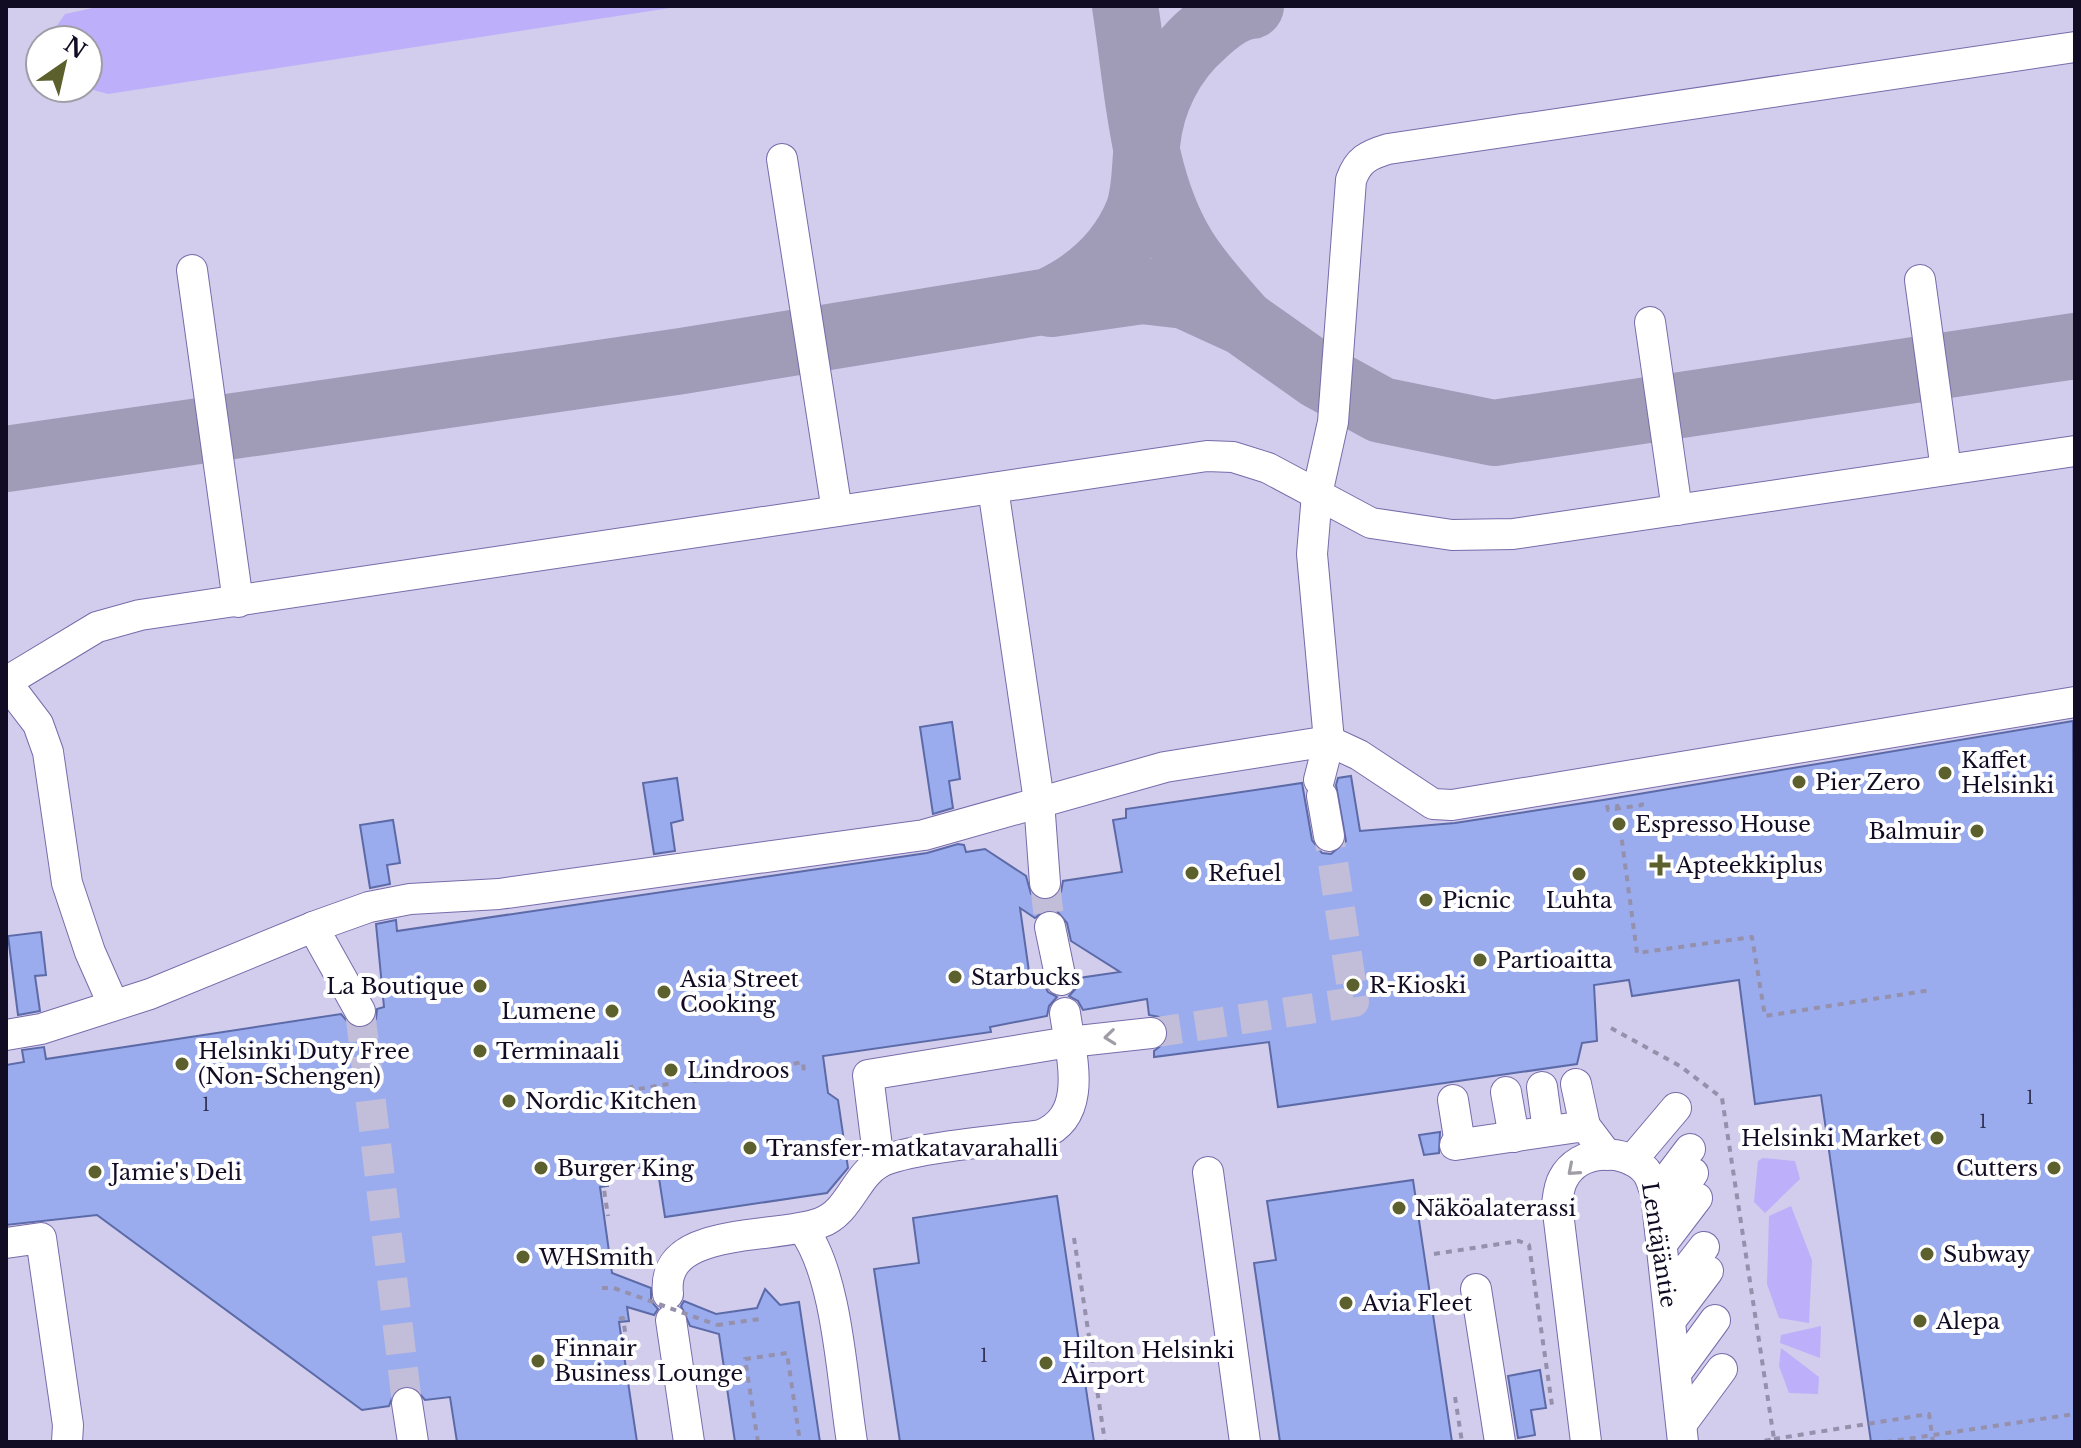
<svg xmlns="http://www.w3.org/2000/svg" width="2081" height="1448" font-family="'Libre Baskerville',serif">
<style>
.built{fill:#d2cdec;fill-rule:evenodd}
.green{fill:#bdaff9}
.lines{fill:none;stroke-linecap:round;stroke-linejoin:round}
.taxiway{stroke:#a09bb7;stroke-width:66}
.building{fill:#9aacee;stroke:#5c6aa8;stroke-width:2}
.minor-tunnel{stroke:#c2beda;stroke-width:30;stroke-dasharray:30 15;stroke-linecap:butt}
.minor-casing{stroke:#786bab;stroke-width:32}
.path{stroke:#9590ac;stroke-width:4;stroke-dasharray:6 6;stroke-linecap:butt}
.minor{stroke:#fff;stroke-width:30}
.path-bridge{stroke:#9590ac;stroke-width:4;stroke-dasharray:6 6;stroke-linecap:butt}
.oneway{stroke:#a09da7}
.poi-dot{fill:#5c602d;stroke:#fff;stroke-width:3}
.labels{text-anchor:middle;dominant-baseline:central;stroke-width:8;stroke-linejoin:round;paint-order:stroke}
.number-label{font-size:18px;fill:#343356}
.poi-label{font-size:22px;fill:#120b24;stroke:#fff;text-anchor:start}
.street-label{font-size:22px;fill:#120b24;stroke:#fff}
</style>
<rect width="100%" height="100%" fill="#e1ddfa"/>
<path class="built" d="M 6,6 L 2075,6 L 2075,1442 L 6,1442 ZM 40,40 L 88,40 L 88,88 L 40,88 Z"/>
<g class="green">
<polygon points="102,6 683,6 108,94 86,88 88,40 47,40 65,14"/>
<polygon points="1763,1158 1795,1161 1800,1179 1765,1213 1754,1202 1758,1161"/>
<polygon points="1791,1206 1812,1260 1809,1323 1779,1318 1767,1284 1769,1216"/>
<polygon points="1821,1326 1820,1358 1780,1343 1781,1335"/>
<polygon points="1781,1348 1819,1377 1818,1394 1789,1393 1779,1366"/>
</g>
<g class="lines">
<g class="taxiway">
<path d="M 1125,6 C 1138,87 1140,178 1184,249 C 1200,275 1222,298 1242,321"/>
<polyline points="1051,304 1142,291 1185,296 1244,323 1319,376 1381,410 1494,433 2075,346"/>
<path d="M 6,459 L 682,361 L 1049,301 C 1090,282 1121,254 1138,212 C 1146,189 1144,168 1147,145 C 1151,102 1171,61 1204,33 C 1217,21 1233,8 1251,6"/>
</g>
</g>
<g class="building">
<polygon points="2073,721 2075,1442 1871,1442 1821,1095 1755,1104 1739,980 1632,996 1629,980 1594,985 1597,1041 1582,1043 1577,1064 1278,1107 1269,1042 1154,1057 1154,1051 1167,1041 1169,1030 1159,1017 1149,1015 1147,999 1083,1010 1078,1001 1069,996 1078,986 1079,978 1120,972 1071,941 1067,923 1056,910 1046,910 1035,918 1020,908 1031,986 1043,983 1048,992 1057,997 1049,1006 1047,1016 990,1027 991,1032 823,1056 828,1093 838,1100 848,1168 827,1193 665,1217 657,1165 607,1173 608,1186 600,1187 612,1273 651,1288 651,1301 658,1309 654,1315 627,1307 629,1321 619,1322 637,1442 457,1442 450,1397 425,1400 413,1386 395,1390 389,1406 362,1410 97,1215 6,1225 6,1065 24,1062 22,1050 44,1047 46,1059 341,1014 352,1027 368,1027 376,1019 377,1009 384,1007 376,924 396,920 397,931 927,853 958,844 964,845 966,852 985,849 1026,876 1031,894 1047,901 1061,892 1063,881 1122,872 1113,820 1126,818 1126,809 1302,783 1312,840 1322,853 1331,854 1346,841 1336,785 1338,778 1351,776 1360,831 1455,823 1603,800"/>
<polygon points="952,722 960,779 949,781 953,808 933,814 920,727"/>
<polygon points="677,778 683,820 671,823 675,851 654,854 643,783"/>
<polygon points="393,820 400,863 387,865 390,884 370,888 360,825"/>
<polygon points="41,932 46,975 35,976 40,1011 18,1015 8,936"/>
<polygon points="1440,1132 1439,1153 1424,1155 1419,1135"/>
<polygon points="1413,1180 1452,1442 1280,1442 1254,1263 1276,1260 1267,1201"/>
<polygon points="1057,1196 1094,1442 900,1442 874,1269 919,1263 913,1218"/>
<polygon points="765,1289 780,1305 799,1302 820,1442 735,1442 719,1334 690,1326 681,1306 684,1301 716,1314 757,1308"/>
<polygon points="1540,1370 1546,1408 1531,1410 1535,1435 1518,1438 1508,1376"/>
</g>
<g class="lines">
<g class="minor-tunnel">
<polyline points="1045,883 1050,927"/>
<polyline points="360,1011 407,1403"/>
<polyline points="1151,1033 1354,1002 1329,836"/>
</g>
<g class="minor-casing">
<g id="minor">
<polyline points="782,159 837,511"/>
<polyline points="192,270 238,602"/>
<polyline points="1920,280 1946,470"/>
<polyline points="1650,322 1677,510"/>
<polyline points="993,488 1039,801 1045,883"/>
<polyline points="6,682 97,627 140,615 1207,456 1233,457 1268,468 1371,523 1452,535 1513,534 2075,451"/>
<polyline points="6,682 38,724 48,752 67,883 90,952 113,1004"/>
<path d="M 1319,780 L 1329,741 L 1312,554 L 1317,494 L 1333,422 L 1351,180 C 1358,160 1368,155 1388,149 L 2075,47"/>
<polyline points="1322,796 1329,836"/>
<polyline points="1050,927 1061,980"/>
<polyline points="360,1011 313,927 369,907 410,899 499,894 924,835 1165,767 1329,741 1359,755 1433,804 1452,805 2075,702"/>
<polyline points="6,1035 41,1029 150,994 313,927"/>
<polyline points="1576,1084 1585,1126"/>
<polyline points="1542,1087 1548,1131"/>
<polyline points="1506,1092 1514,1137"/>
<polyline points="1453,1100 1460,1144"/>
<polyline points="1455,1145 1585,1126 1607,1155"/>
<polyline points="1632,1160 1676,1108"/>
<polyline points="879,1163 868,1075 1069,1042 1151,1033"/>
<polyline points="1208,1172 1245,1442"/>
<polyline points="1662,1186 1690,1149"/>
<polyline points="1665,1211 1693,1173"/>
<path d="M 803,1229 C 838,1276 842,1382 852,1442"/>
<polyline points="6,1243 41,1238 68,1425 67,1442"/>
<polyline points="1662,1244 1697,1198"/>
<polyline points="1676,1283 1704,1247"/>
<polyline points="1476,1289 1500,1442"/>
<path d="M 668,1294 C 660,1225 773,1240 820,1223 C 849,1213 855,1177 879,1163 C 906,1148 1006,1140 1041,1135 C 1090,1115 1071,1056 1065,1013"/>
<polyline points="671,1320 689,1442"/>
<polyline points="1671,1320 1708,1271"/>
<polyline points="1677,1372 1715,1320"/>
<polyline points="407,1403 413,1442"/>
<polyline points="1683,1422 1722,1369"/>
<path d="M 1586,1442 L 1557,1204 C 1558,1196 1559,1186 1563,1179 C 1578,1149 1625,1147 1646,1171 C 1651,1177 1653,1187 1656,1194 L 1683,1442"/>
</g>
</g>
<g class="path">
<polyline points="1617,804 1637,953 1752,937 1765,1016 1931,990"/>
<polyline points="1607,805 1608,810 1642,805 1642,801"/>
<polyline points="1611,1028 1680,1066 1722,1098 1774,1439 1758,1442"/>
<polyline points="770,1068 803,1062 804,1072"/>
<polyline points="693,1081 726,1076"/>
<polyline points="631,1085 632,1090 669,1084"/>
<polyline points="599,1183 603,1183 608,1216"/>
<polyline points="1074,1238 1105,1442"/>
<polyline points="1434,1254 1519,1241 1529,1245 1552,1405"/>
<polyline points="602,1288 614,1288"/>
<polyline points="619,1319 623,1318 628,1351"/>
<polyline points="717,1325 760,1319"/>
<polyline points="1455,1397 1462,1442"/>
<polyline points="1774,1439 1929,1414 1933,1442"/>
<polyline points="758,1442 745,1359 787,1353 800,1442"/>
</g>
<use href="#minor" class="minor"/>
<g class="path-bridge">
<polyline points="614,1288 717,1325"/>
<polyline points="1886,1442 2075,1414"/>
</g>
</g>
<defs><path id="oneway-chevron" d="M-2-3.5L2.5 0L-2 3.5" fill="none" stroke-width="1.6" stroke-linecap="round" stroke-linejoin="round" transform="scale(2)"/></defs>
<g class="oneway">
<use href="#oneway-chevron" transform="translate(1110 1037) rotate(174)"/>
<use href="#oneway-chevron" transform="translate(1573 1170) rotate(139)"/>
</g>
<g class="poi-dot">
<circle cx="1945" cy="773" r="8"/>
<circle cx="1799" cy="782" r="8"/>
<circle cx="1619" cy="824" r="8"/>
<circle cx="1977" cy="831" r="8"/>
<path d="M1656 853h8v8h8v8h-8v8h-8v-8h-8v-8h8z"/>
<circle cx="1192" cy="873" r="8"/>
<circle cx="1579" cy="874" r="8"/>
<circle cx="1426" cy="900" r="8"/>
<circle cx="1480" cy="960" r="8"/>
<circle cx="955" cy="977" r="8"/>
<circle cx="1353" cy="985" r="8"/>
<circle cx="480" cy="986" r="8"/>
<circle cx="664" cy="992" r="8"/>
<circle cx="612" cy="1011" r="8"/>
<circle cx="480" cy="1051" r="8"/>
<circle cx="182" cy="1064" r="8"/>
<circle cx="671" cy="1070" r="8"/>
<circle cx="509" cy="1101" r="8"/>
<circle cx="1937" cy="1138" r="8"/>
<circle cx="750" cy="1148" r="8"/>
<circle cx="541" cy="1168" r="8"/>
<circle cx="2054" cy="1168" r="8"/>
<circle cx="95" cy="1172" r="8"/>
<circle cx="1399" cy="1208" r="8"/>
<circle cx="1927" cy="1254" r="8"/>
<circle cx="523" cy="1257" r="8"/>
<circle cx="1346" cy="1303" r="8"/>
<circle cx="1920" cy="1321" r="8"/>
<circle cx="538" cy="1361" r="8"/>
<circle cx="1046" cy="1363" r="8"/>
</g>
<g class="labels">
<g class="number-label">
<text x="2030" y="1098">1</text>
<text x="206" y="1105">1</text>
<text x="1983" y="1122">1</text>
<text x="984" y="1356">1</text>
</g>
<g class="poi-label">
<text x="1961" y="760">Kaffet<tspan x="1961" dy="25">Helsinki</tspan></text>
<text x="1815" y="782">Pier Zero</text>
<text x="1635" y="824">Espresso House</text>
<text x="1961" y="831" text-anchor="end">Balmuir</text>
<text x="1676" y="865">Apteekkiplus</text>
<text x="1208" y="873">Refuel</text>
<text x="1442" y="900">Picnic</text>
<text x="1579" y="900" text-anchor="middle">Luhta</text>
<text x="1496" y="960">Partioaitta</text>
<text x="971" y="977">Starbucks</text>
<text x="680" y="979">Asia Street<tspan x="680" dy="25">Cooking</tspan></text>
<text x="1369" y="985">R-Kioski</text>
<text x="464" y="986" text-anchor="end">La Boutique</text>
<text x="596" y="1011" text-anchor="end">Lumene</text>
<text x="198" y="1051">Helsinki Duty Free<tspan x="198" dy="25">(Non-Schengen)</tspan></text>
<text x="496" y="1051">Terminaali</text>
<text x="687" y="1070">Lindroos</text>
<text x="525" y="1101">Nordic Kitchen</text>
<text x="1921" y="1138" text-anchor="end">Helsinki Market</text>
<text x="766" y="1148">Transfer-matkatavarahalli</text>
<text x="557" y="1168">Burger King</text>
<text x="2038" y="1168" text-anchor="end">Cutters</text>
<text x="111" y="1172">Jamie's Deli</text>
<text x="1415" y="1208">Näköalaterassi</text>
<text x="1943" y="1254">Subway</text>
<text x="539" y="1257">WHSmith</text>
<text x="1362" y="1303">Avia Fleet</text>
<text x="1936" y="1321">Alepa</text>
<text x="554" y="1348">Finnair<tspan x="554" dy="25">Business Lounge</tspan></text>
<text x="1062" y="1350">Hilton Helsinki<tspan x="1062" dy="25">Airport</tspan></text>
</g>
<g class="street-label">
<text transform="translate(1659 1245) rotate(81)">Lentäjäntie</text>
</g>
</g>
<rect width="2081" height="1448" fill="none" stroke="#120b24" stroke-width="16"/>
<g transform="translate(64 64) rotate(34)"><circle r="38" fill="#ffffff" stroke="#a09da7" stroke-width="2"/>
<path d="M0-6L14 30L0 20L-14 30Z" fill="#5c602d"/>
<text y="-12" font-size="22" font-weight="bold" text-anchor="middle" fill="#120b24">N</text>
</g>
</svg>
